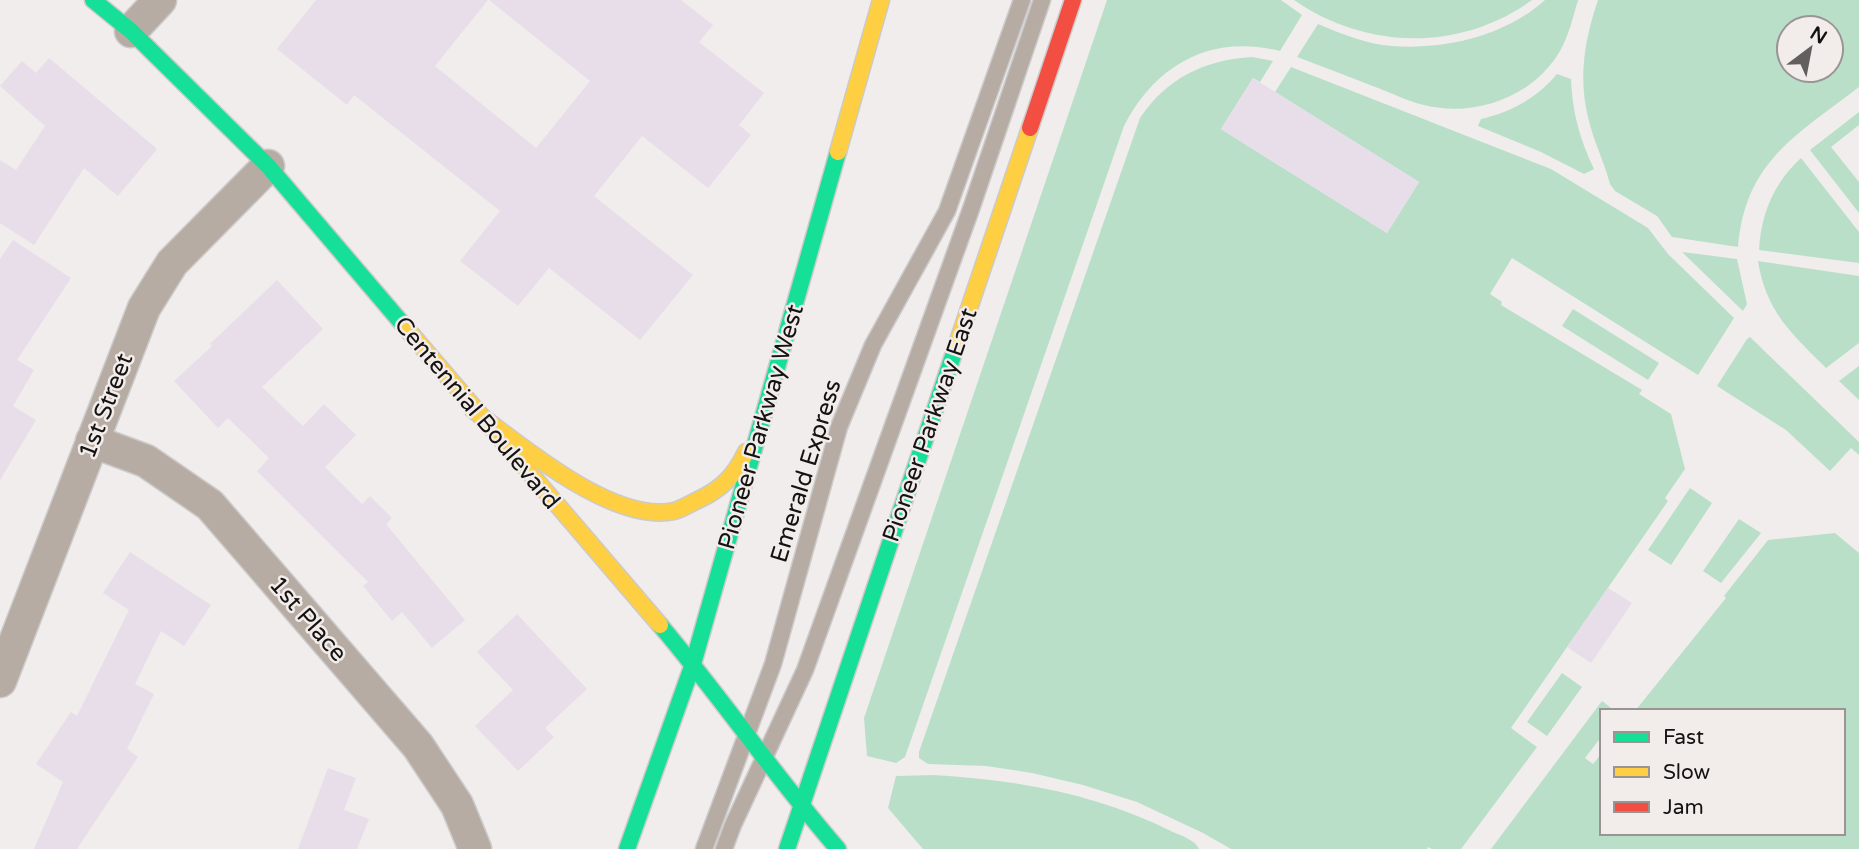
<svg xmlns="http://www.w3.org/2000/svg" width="1859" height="849" font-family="'Varela Round',sans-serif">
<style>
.green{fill:#badfc9;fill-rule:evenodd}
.building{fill:#e8deea}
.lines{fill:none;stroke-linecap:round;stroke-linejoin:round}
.lane-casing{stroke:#cccaca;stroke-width:19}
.street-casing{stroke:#cccaca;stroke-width:35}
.fast-casing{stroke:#cccaca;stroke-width:19}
.slow-casing{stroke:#cccaca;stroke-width:19}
.jam-casing{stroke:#cccaca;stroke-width:19}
.lane{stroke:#b7aca4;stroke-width:16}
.street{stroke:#b7aca4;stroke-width:32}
.fast{stroke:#16e098;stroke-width:16}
.slow{stroke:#ffcf43;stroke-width:16}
.jam{stroke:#f24e42;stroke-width:16}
.labels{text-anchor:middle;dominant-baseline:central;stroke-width:5;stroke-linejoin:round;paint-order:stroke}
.street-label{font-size:24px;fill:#151312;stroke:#f2ecea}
</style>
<rect width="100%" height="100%" fill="#f0edec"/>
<g class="green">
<path d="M 1107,0 L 1281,0 L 1302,15 L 1280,51 C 1211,34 1156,64 1124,126 L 905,757 L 896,763 L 867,756 L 864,718 Z"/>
<path d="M 1294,0 L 1532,0 C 1460,52 1366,50 1294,0 Z"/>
<path d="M 1545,0 L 1578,0 C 1573,17 1569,35 1560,51 C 1533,97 1475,118 1424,105 C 1410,102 1396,95 1383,90 C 1355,79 1326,68 1297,57 L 1318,24 C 1342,34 1366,44 1392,46 C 1445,50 1505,36 1545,0 Z"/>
<path d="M 1598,0 L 1859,0 L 1859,87 C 1797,135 1745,161 1738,247 L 1672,237 L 1657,216 L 1615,191 L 1610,184 C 1604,161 1593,140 1588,117 C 1578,77 1585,38 1598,0 ZM 1789,28 L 1831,28 L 1831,70 L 1789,70 Z"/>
<path d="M 1252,57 L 1273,61 L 1260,82 L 1253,78 L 1221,129 L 1387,233 L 1419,182 L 1275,92 L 1291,67 L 1551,169 L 1648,228 L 1668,254 L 1734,318 L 1698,375 L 1512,258 L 1490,294 L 1502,302 L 1501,305 L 1642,390 L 1639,394 L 1671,414 L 1685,469 L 1665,498 L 1668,501 L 1511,728 L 1537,747 L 1461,849 L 1432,849 L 1428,847 L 1427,849 L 1231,849 L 1203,833 L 1137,802 L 1083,785 L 1032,773 L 986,766 L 928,764 L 919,758 L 919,752 L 1140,118 C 1167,78 1204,60 1252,57 Z"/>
<path d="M 1557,74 L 1571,79 C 1572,111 1580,140 1594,169 L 1584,174 L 1541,152 L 1478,126 L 1481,119 C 1511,112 1537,98 1557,74 Z"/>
<polygon points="1859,112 1859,125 1831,147 1859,182 1859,213 1810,150"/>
<path d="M 1801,158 L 1859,232 L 1859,263 L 1759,250 C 1761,213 1774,183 1801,158 Z"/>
<polygon points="1682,252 1737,259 1747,304 1743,311"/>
<path d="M 1758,261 L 1859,276 L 1859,343 L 1826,368 C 1792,334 1766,312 1758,261 Z"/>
<polygon points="1573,309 1659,363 1648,380 1562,326"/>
<polygon points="1750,337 1859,442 1859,455 1851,448 1830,471 1786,430 1717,386 1747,339"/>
<polygon points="1859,366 1859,400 1839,381"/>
<polygon points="1690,488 1712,503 1671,565 1648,550"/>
<polygon points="1739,519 1761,533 1721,583 1703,571"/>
<polygon points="1835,533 1859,553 1859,849 1491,849 1602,701 1615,711 1602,711 1602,736 1585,758 1593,764 1602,753 1602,833 1843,833 1843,711 1635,711 1726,598 1724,596 1768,540"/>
<polygon points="1562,673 1582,687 1547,736 1527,722"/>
<path d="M 934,775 C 1017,780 1098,794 1173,832 C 1182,836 1195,840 1199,849 L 923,849 L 888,808 L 896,776 Z"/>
</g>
<g class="building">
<polygon points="316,0 488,0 435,66 536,148 590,81 489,0 681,0 713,25 699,42 764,93 739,125 751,135 708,188 642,136 594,196 693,275 640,340 549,268 518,306 460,261 500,211 354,95 347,105 277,49"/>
<polygon points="49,58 157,149 118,196 84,168 34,245 0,223 0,160 16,170 45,126 0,86 22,61 36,73"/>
<polygon points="1253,78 1419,182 1387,233 1221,129"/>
<polygon points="13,240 71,278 17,360 34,370 13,406 36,420 0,480 0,259"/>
<polygon points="277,280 323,329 262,387 303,426 324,404 356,435 325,467 362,504 370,496 392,518 386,524 465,620 432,648 402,612 392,621 363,586 368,582 257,471 269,458 228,418 218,428 174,381 212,346 210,344"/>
<polygon points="130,552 211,605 184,646 161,631 135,684 154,694 127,749 138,757 77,849 34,849 63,782 36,764 71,712 77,716 129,610 103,593"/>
<polygon points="1608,588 1632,603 1591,663 1567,647"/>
<polygon points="517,614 587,689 545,728 554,737 518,771 475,726 513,690 477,652"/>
<polygon points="328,768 356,778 344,810 369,819 357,849 298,849"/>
</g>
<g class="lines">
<g class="lane-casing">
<g id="lane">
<polyline points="704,849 773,664 839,427 873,345 947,211 1022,0"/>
<polyline points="724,849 733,825 805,670 971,209 1042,0"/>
</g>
</g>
<g class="street-casing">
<g id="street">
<polyline points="131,31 160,0"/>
<polyline points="92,441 146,461 210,505 418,746 457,805 475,849"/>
<polyline points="0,681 144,308 172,263 268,166"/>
</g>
</g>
<g class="fast-casing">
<g id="fast">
<polyline points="93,0 131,31 268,166 406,328"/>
<path d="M 660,625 C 722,698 775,777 838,849"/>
<polyline points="627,849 693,664 838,152"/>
<polyline points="787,849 957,344"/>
</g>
</g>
<g class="slow-casing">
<g id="slow">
<polyline points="838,152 881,0"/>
<polyline points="406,328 660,625"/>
<polyline points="957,344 1030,128"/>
<path d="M 473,410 C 521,445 612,524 674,511 C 682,509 691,503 698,500 C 722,489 735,475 746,452"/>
</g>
</g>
<g class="jam-casing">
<polyline id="jam" points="1030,128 1073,0"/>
</g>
<use href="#lane" class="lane"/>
<use href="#street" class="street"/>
<use href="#fast" class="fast"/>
<use href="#slow" class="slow"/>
<use href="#jam" class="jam"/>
</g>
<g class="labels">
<g class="street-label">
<text transform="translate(106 406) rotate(-69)">1st Street</text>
<text transform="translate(477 413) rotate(50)">Centennial Boulevard</text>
<text transform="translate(930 425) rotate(-71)">Pioneer Parkway East</text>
<text transform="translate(761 427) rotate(-74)">Pioneer Parkway West</text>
<text transform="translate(806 471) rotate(-73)">Emerald Express</text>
<text transform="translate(308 619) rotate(49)">1st Place</text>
</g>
</g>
<rect x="1600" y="709" width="245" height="126" fill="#f2ecea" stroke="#9a9594" stroke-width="2"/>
<rect x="1614" y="732" width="35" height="10" fill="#16e098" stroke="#9a9594" stroke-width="2"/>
<text x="1663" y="744" font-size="21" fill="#151312">Fast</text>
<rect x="1614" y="767" width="35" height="10" fill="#ffcf43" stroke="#9a9594" stroke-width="2"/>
<text x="1663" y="779" font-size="21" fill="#151312">Slow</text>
<rect x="1614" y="802" width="35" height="10" fill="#f24e42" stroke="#9a9594" stroke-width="2"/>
<text x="1663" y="814" font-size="21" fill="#151312">Jam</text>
<g transform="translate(1810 49) rotate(32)"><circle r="33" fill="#f2ecea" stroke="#9a9594" stroke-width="2"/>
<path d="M0-5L12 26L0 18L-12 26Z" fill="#625f5e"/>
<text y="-10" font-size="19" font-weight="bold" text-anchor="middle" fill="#151312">N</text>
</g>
</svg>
